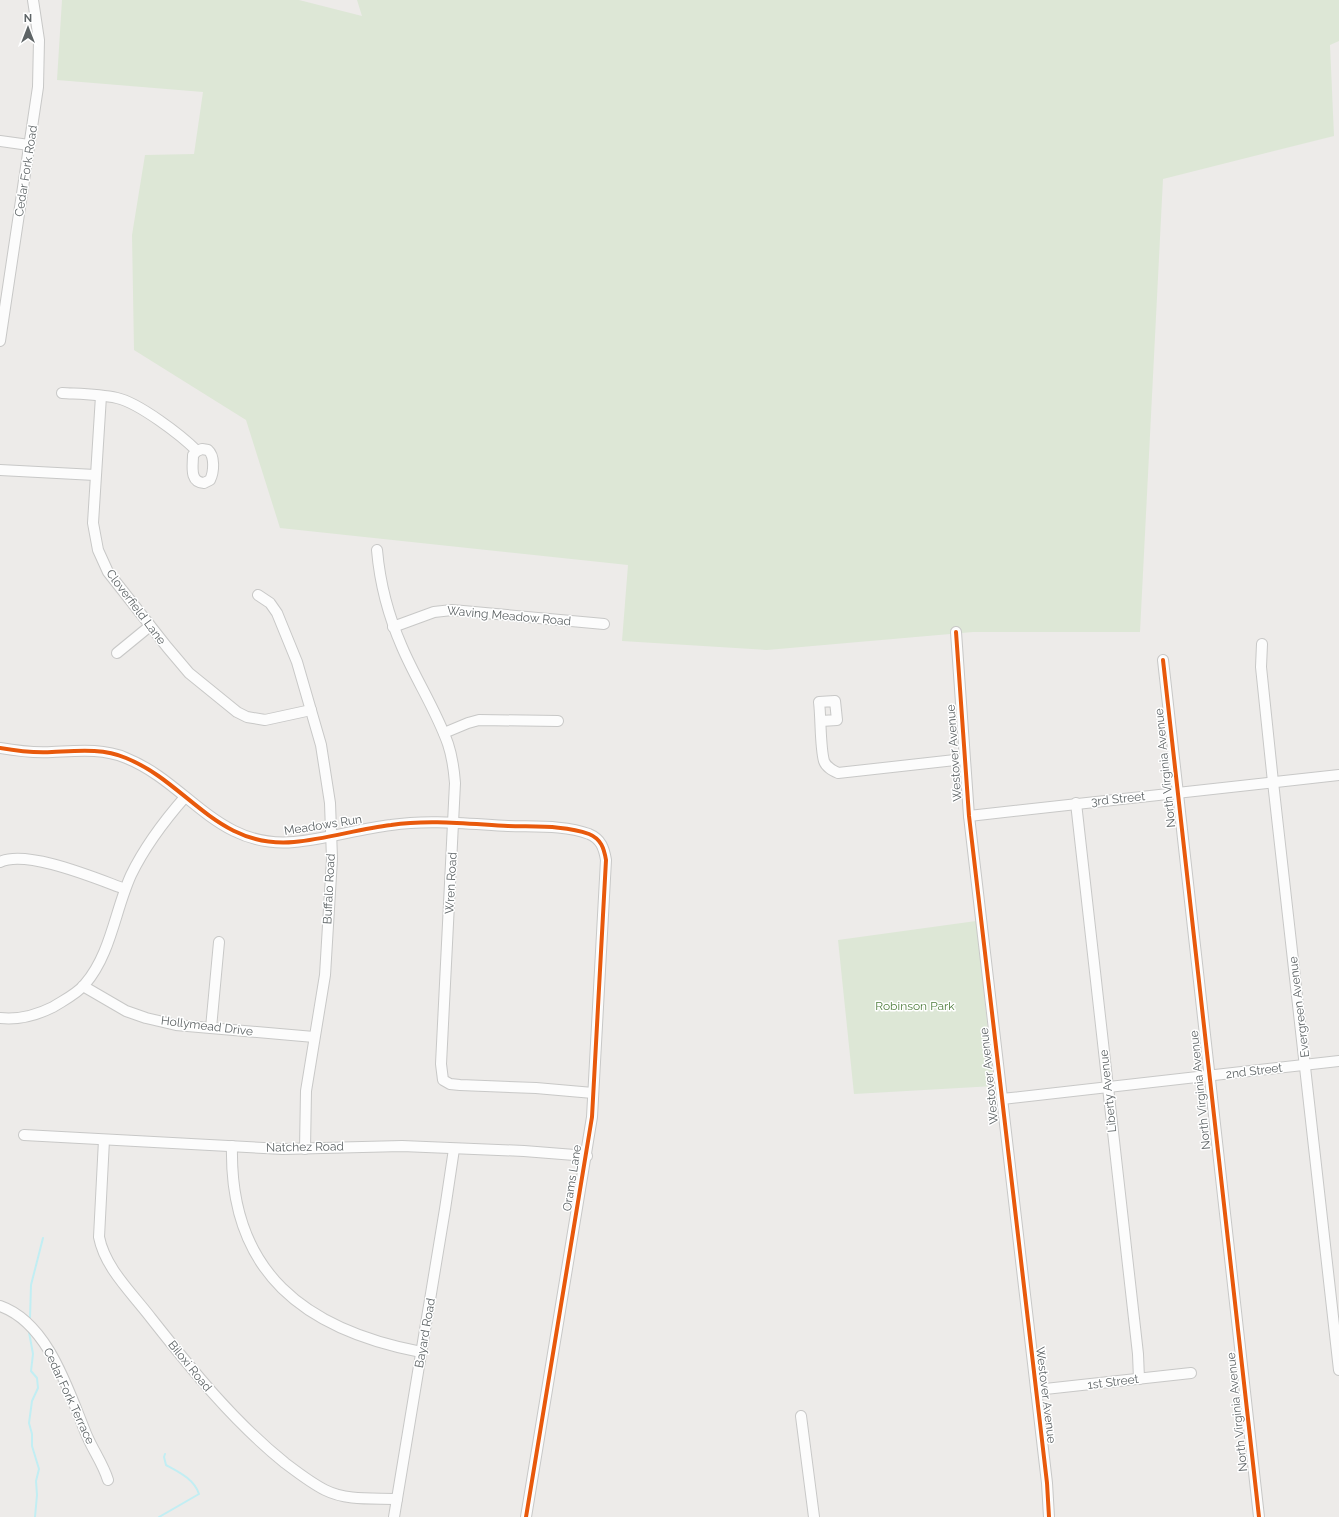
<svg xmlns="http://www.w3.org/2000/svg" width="1339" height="1517" font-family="Raleway,sans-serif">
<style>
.green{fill:#dde7d6}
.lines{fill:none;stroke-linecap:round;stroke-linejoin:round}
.stream{stroke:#c2eef3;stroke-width:2}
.minor-casing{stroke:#c8c8c7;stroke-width:12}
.minor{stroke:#fcfcfc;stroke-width:10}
.cycleway-casing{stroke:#fff;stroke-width:6}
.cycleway{stroke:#e8590c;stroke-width:4}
.labels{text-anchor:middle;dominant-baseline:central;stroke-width:3;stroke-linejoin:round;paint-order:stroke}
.street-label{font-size:12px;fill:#5e6466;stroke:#fff}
.park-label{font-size:12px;fill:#4f7e3d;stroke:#fff}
</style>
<rect width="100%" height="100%" fill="#edebe9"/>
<g class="green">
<polygon points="62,0 299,0 362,16 357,0 1339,0 1339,41 1330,45 1334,136 1163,179 1140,632 973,632 767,650 622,641 628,565 280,528 246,420 134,350 132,235 145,155 194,154 203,92 57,80"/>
<polygon points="976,921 994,1086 854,1094 838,940"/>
</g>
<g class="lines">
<g class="stream">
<polyline points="30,1318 31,1285 43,1238"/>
<polyline points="29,1332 33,1354 31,1371 37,1378 38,1388 32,1401 29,1423 32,1434 32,1446 39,1469 36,1481 37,1495 35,1517"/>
<path d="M 159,1517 L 199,1494 C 194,1479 179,1472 166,1465 L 164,1457 L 165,1454"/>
</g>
<g class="minor-casing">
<g id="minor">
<polyline points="0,141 29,145"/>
<polyline points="0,341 38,87 39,40 33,0"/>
<path d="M 62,393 C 80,394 99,394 117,398 C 139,403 181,435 197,451 L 202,449 L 208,450 C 215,456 214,472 210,480 L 204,483 C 189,482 193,466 193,455 L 197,451"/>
<polyline points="101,396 93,523 98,550 108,572 167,647 189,673 237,712 247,717 265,720 311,710"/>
<polyline points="0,470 95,475"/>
<path d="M 377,550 C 380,585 388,615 402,647 C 416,680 436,710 448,744 C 452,756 454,770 455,783 L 441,1064 L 443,1080 L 450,1084 L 460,1085 L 536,1088 L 593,1093"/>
<polyline points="258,595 270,603 277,613 297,662 321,745 330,803 332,859 325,975 306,1091 305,1149"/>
<polyline points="393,627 434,612 452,610 604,624"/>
<polyline points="956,632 969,816 1047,1483 1049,1517"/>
<polyline points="1262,644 1261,667 1273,782 1339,1370"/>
<polyline points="117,653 150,626"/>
<polyline points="1163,660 1259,1517"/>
<path d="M 821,721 L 837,720 L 835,701 L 819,702 C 821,717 820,747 824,761 C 826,767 832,770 838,773 L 964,759"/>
<polyline points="444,733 468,723 479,720 558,721"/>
<path d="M 0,748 C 17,751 35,753 52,752 C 77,751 102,748 126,758 C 188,783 217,849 294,842 C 327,839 358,829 391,825 C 429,819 470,824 508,826 C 534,827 565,825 589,834 C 601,839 604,848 606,860 L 592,1117 L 526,1517"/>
<polyline points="1076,803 1138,1354 1139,1379"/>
<polyline points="969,816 1339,775"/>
<path d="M 0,862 C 27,849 97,879 125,889"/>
<polyline points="83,986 126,1011 146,1018 176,1025 314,1037"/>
<path d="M 0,1018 C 18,1020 37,1015 53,1007 C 64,1000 77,994 85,984 C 111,954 115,910 131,875 C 145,846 164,821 185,797"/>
<polyline points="211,1028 219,942"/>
<polyline points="1002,1099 1339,1061"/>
<polyline points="24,1135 283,1149 402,1146 524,1151 587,1156"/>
<path d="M 104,1140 L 99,1237 C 105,1268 132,1293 151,1318 C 192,1370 233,1421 285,1463 C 297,1472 311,1483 325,1490 C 347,1501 373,1498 397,1499"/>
<path d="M 232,1146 C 229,1273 306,1330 421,1352"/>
<path d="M 0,1306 C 49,1323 69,1393 87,1436 C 94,1452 103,1464 108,1480"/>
<polyline points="1036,1390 1191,1373"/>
<polyline points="801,1416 814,1517"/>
<polyline points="394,1517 445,1209 454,1149"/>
</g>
</g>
<use href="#minor" class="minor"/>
<g class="cycleway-casing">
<g id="cycleway">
<polyline points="956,632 969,816 1047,1483 1049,1517"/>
<polyline points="1163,660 1259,1517"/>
<path d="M 0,748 C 17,751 35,753 52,752 C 77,751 102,748 126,758 C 188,783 217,849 294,842 C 327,839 358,829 391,825 C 429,819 470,824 508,826 C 534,827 565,825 589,834 C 601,839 604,848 606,860 L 592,1117 L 526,1517"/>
</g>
</g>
<use href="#cycleway" class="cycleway"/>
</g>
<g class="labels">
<g class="street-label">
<text transform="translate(26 171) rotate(-81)">Cedar Fork Road</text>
<text transform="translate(136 607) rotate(53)">Cloverfield Lane</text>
<text transform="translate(509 616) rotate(5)">Waving Meadow Road</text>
<text transform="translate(954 753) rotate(-94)">Westover Avenue</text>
<text transform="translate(1165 768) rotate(-96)">North Virginia Avenue</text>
<text transform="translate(1118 799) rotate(-6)">3rd Street</text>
<text transform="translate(323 825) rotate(-9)">Meadows Run</text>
<text transform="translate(451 883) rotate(-87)">Wren Road</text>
<text transform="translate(329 889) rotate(-87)">Buffalo Road</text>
<text transform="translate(1299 1007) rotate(-97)">Evergreen Avenue</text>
<text transform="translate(207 1026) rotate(7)">Hollymead Drive</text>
<text transform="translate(1254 1071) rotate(-7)">2nd Street</text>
<text transform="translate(989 1076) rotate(-96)">Westover Avenue</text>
<text transform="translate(1200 1090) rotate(-96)">North Virginia Avenue</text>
<text transform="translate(1108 1091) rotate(-96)">Liberty Avenue</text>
<text transform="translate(305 1147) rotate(-1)">Natchez Road</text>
<text transform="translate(572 1178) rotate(-81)">Orams Lane</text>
<text transform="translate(425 1333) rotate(-80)">Bayard Road</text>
<text transform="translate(190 1366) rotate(51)">Biloxi Road</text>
<text transform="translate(1113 1382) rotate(-7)">1st Street</text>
<text transform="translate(1046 1395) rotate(83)">Westover Avenue</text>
<text transform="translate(69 1396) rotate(65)">Cedar Fork Terrace</text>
<text transform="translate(1237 1412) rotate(-96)">North Virginia Avenue</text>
</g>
<g class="park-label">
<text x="915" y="1006">Robinson Park</text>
</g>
</g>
<g transform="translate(28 28)" stroke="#ffffff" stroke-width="3" paint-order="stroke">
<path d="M0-3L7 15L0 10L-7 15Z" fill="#5e6466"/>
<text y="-6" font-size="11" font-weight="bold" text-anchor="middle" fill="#5e6466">N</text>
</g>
</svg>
